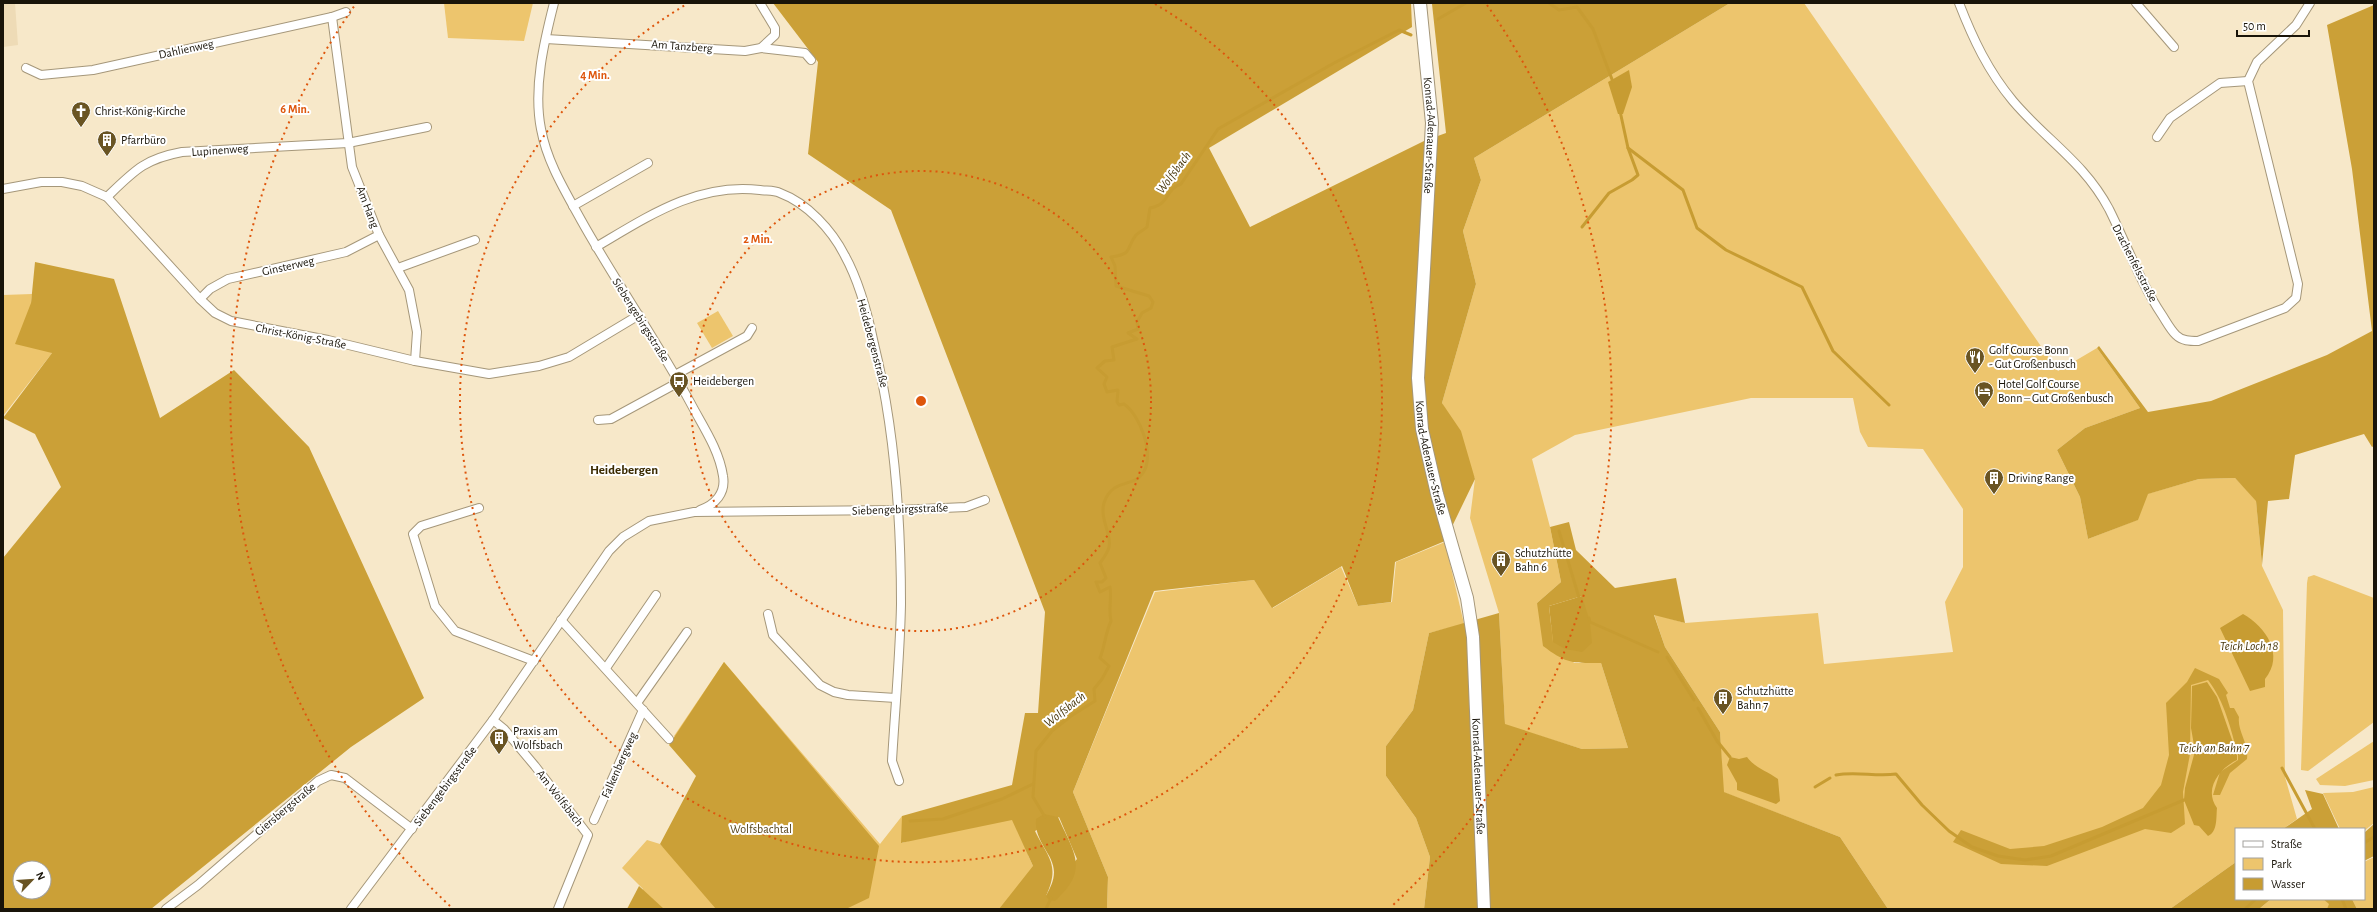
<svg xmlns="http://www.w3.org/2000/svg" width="2377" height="912" font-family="'Alegreya Sans',sans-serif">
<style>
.built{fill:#eedbb6}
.green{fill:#edc56d}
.forest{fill:#cba037;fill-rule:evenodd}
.water{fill:#c79c32}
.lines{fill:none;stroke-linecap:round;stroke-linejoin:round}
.stream{stroke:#c79c32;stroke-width:3}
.street-casing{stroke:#a5977a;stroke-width:10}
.secondary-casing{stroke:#a5977a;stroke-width:14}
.street{stroke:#fff;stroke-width:8}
.secondary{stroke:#fff;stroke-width:12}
.ring{fill:none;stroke:#de560c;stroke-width:2;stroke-dasharray:2 4}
.labels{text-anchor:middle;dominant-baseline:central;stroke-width:4;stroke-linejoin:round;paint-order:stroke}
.street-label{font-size:12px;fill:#191409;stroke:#fff}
.poi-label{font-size:12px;fill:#191409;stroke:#fff;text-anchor:start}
.park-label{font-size:12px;fill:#564319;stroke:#fff}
.water-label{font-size:13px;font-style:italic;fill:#4a380d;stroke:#fff}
.neighbourhood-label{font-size:13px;font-weight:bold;fill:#3a2a01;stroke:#fff}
.centre{fill:#de560c;stroke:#fff;stroke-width:2}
.ring-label{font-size:12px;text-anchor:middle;font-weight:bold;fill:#de560c;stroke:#fff;stroke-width:4;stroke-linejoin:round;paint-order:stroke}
</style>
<rect width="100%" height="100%" fill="#f7e8c9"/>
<polygon class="built" points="3,3 15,3 18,45 3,47"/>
<g class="green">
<polygon points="444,3 533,3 524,41 448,38"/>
<polygon points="1730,3 1804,3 2058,371 2097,348 2140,408 2085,428 2057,450 2080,497 2088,539 2137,520 2147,494 2199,479 2235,478 2256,500 2262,566 2283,610 2285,777 2297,819 2283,829 2236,829 2236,862 2170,909 1888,909 1840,837 1723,792 1720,732 1665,647 1654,614 1685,623 1818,613 1824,664 1953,652 1945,602 1963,567 1963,509 1923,449 1868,447 1860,432 1853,398 1751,398 1575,435 1532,459 1550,527 1561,582 1537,603 1574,663 1601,663 1628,748 1582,749 1505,725 1499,613 1470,518 1475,479 1442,403 1476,284 1463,231 1481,180 1474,158"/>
<polygon points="32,294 31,303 52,353 3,416 3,295"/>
<polygon points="718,311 733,336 712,348 697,323"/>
<polygon points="1445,542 1464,624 1429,633 1413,710 1386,746 1386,776 1416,818 1430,857 1424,909 1107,909 1108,877 1073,792 1155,592 1254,580 1273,608 1341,567 1358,606 1392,602 1396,562"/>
<polygon points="2314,575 2374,598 2374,722 2308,771 2301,770 2307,583 2308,577"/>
<polygon points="724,662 880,844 902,816 902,843 1030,802 1028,855 1033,866 1027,909 634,909 643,889 622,868 647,840 660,844 663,847 702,765 674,736"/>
<polygon points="2374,741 2374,780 2345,786 2320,785 2316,779"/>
<polygon points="2374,787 2374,823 2364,831 2364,829 2340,829 2323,793 2353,792"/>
<polygon points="2374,857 2374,909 2357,909 2352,899 2364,899 2364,862"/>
<polygon points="2271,899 2323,899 2330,904 2327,909 2259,909"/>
</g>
<g class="forest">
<path d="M 773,3 L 1411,3 L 1412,27 L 1209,148 L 1250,227 L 1424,141 L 1446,133 L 1432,4 L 1730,3 L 1474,158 L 1481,180 L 1463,231 L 1476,284 L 1442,403 L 1461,431 L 1475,479 L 1445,541 L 1395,562 L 1391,602 L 1358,606 L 1342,566 L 1272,608 L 1254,580 L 1154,591 L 1073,792 L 1108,877 L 1107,909 L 999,909 L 1033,866 L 1012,820 L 901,843 L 902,816 L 1012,785 L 1025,713 L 1038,713 L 1045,612 L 891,210 L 808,154 L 818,62 ZM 1059,817 L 1077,859 L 1046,896 C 1060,865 1049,859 1035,831 Z"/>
<polygon points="2374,5 2374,446 2372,447 2364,434 2295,455 2289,499 2268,501 2262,565 2256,501 2235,478 2199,479 2148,494 2138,520 2088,539 2080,497 2057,450 2085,428 2140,408 2097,348 2099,346 2148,412 2211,401 2327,355 2372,331 2352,169 2327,25"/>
<path d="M 35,262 L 114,279 L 160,418 L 234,370 L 309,447 L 424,698 L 351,747 L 151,909 L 3,909 L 3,558 L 61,487 L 35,434 L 3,418 L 52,353 L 15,344 L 31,303 ZM 20,868 L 44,868 L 44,892 L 20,892 Z"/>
<path d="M 1569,522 L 1576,550 L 1615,588 L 1676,578 L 1685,623 L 1654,615 L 1665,647 L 1720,732 L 1724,792 L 1840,837 L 1888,909 L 1424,909 L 1430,857 L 1416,818 L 1386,776 L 1386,746 L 1413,710 L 1429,633 L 1499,613 L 1505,724 L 1582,749 L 1628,748 L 1601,663 C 1572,663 1567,664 1543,646 L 1537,603 L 1561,582 L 1550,527 ZM 1582,596 L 1553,642 L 1549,606 Z"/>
<polygon points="724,662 879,846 869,898 846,909 716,909 660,844 696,776 669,745"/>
<path d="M 2195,668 L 2219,679 L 2228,693 L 2226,695 L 2230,708 L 2234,708 L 2239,717 C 2237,731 2249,743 2247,759 L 2230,773 L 2220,795 L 2213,795 L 2220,772 L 2238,760 L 2238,755 C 2231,730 2225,702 2208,680 L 2191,685 L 2190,754 L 2183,792 L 2185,824 L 2171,833 L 2145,829 L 2047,866 L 2001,864 L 1953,842 L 1961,830 L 2010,849 L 2044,846 L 2102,827 L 2143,808 L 2161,785 L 2169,755 L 2166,703 L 2187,682 Z"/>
<polygon points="2305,790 2323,794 2339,829 2283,829 2312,809"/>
<polygon points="2374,824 2374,856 2364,861 2364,833"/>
<polygon points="2236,862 2236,899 2271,899 2259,909 2170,909"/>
<polygon points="639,886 664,909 627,909"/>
<polygon points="2323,899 2352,899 2357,909 2327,909 2329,904"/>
</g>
<g class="water">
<polygon points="1629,70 1632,87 1623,114 1618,114 1608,82"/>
<polygon points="1582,596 1590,622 1592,643 1582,652 1565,649 1553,642 1549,606"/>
<path d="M 2243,614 C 2266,627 2285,655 2265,679 L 2265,687 L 2250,691 L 2220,628 Z"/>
<path d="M 2207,682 L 2217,697 L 2237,754 L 2237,760 C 2220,768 2203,789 2217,808 C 2216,816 2218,832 2208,836 L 2199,826 L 2194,825 L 2184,800 L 2185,788 L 2195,751 L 2191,728 L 2192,686 Z"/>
<path d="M 1730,757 L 1739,759 L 1747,757 C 1755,768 1767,771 1778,779 L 1780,801 L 1776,804 L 1737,790 L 1737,783 L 1727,765 Z"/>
<path d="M 1044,814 L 1058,817 C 1074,853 1090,870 1055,901 L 1049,900 L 1046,896 C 1050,888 1054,881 1054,872 C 1054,854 1034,842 1036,819 Z"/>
</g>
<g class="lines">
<g class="stream">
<polyline points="1549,3 1559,10 1577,7 1593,29 1613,82"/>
<polyline points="1438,19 1466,3"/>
<polyline points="1628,148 1683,190 1697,228 1726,250 1802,287 1833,351 1889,405"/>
<polyline points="1582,227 1609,193 1632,180 1638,175 1628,148 1620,111"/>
<polyline points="1559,531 1580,601"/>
<polyline points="1589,618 1590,622 1658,652"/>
<polyline points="1667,657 1694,700"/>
<polyline points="1698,708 1717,741 1730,757"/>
<polyline points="2282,768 2315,829"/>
<path d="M 1836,775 C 1856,771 1876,777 1896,774 L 1922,805 L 1949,831 L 1972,847 L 1998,856 L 2025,860 L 2051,856 L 2184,800"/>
<polyline points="1815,787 1830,778"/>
<path d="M 1045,817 L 1033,797 L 1036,751 L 1052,731 L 1071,716 L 1095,701 L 1094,689 L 1102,679 L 1109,666 L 1100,658 C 1105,646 1105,634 1111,621 C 1108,609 1112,599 1110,587 L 1100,592 L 1096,582 L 1102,582 L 1106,578 L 1100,563 C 1103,559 1106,555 1108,550 C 1114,538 1099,519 1104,503 C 1112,478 1133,488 1143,473 C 1155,454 1140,415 1124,404 L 1119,405 L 1117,402 L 1118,390 L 1107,392 L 1104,384 L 1107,377 L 1097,368 L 1105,361 L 1114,360 L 1112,347 L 1137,339 L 1128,333 L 1138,329 L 1137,322 L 1142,313 L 1151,308 L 1153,302 L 1149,296 L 1116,286 L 1115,266 L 1111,257 C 1134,254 1125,249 1136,235 C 1139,232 1144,230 1147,227 L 1150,208 C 1170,205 1165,189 1181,184 L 1218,129 L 1334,63 L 1399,30 L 1411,35"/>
<polyline points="910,821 943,819 1002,799 1033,784"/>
<polyline points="2364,843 2374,837"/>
<polyline points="2342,899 2346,909"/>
<polyline points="1046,909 1051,898"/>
<polyline points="2245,909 2256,899"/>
</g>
<g class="street-casing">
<g id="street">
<path d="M 554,3 C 544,42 533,88 541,129 C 547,162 565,191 581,220 C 615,281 656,339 690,402 C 702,425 719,449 723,476 C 726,493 715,505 700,510"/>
<path d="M 1959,3 C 1973,39 1988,71 2013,101 C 2046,140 2084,162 2109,209 C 2127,245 2140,282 2162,315 C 2166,321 2170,329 2176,335 C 2182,341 2190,341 2198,341 L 2285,308 L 2296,298 L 2298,284 L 2248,81 L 2257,62 L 2296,25 L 2310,3"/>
<polyline points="2136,3 2174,47"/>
<polyline points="332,17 352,167 379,235 409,290 417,332 415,361"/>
<polyline points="546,39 745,51 761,48 775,35 775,28 760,3"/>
<polyline points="761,48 805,53 811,60"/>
<polyline points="26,68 41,75 93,70 332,17 346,12"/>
<polyline points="2157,137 2170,118 2220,83 2248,81"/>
<polyline points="3,189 41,182 62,182 82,186 107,197 200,299 215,313 231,321 328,340 415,361 489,374 539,366 569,357 639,315"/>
<path d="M 107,197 C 134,171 144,159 182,152 L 348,143 L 427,127"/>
<polyline points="573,206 648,163"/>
<path d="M 596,247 C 647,217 698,182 760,190 C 766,191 774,190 780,193 C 807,203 832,230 845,256 C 860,283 868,315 874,344 C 895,429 901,517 901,604 C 900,657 895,709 892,761 L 899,781"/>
<polyline points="398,268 475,240"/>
<polyline points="200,299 210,289 228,279 346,252 379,235"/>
<polyline points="675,375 747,336 752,328"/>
<polyline points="598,420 611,419 679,382"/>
<polyline points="479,508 421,526 413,534 435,606 455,631 534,661"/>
<polyline points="768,614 773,635 820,685 834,692 848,695 896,698"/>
<polyline points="561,620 669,739"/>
<polyline points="606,668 656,595"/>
<polyline points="637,703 687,632"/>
<polyline points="493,720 504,729 535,766 588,835 558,909"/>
<polyline points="594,820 643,710"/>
<polyline points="166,909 198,885 318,781 331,775 345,778 412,829"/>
<polyline points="351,909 493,720 609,551 623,537 649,521 694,512 898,510 966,507 985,500"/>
</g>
</g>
<g class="secondary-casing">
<g id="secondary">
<path id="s1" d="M 1420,3 L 1432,123 L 1418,378 L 1422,429 L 1437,494 L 1467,598 L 1473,637 L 1484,909"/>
</g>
</g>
<use href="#street" class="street"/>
<use href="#secondary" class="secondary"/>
</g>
<g class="ring">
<circle cx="921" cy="401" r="230"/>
<path d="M1155 4A461 461 0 1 1 687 4"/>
<path d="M450 906A691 691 0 0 1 355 5M1487 5A691 691 0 0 1 1392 906"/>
</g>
<defs>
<g id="church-pin" transform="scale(1)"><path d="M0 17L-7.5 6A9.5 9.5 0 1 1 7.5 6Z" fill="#695423" stroke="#fff"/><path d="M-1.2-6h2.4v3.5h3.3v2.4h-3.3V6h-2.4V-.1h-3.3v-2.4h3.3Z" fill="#fff"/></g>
<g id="building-pin" transform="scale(1)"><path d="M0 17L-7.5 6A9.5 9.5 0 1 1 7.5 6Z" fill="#695423" stroke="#fff"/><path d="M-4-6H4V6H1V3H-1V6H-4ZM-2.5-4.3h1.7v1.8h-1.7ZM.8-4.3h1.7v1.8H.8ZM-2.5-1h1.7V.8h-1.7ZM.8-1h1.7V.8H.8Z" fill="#fff"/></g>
<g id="restaurant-pin" transform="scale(1)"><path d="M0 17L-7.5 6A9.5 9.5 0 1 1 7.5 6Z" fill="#695423" stroke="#fff"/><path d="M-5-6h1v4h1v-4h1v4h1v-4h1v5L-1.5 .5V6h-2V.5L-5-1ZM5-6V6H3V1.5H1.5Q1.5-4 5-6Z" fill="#fff"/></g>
<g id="bus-pin" transform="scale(1)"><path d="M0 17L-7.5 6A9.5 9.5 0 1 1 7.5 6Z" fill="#695423" stroke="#fff"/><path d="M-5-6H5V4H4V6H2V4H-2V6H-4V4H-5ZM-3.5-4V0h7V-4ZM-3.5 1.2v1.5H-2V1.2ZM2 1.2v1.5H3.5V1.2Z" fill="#fff"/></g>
<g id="hotel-pin" transform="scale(1)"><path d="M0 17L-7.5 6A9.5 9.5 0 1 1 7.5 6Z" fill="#695423" stroke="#fff"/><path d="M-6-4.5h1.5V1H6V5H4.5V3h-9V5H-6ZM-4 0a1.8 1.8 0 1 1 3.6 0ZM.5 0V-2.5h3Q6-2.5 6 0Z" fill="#fff"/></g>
</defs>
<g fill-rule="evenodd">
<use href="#church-pin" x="81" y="111"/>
<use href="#building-pin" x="107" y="140"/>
<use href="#restaurant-pin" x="1975" y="357"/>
<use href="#bus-pin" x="679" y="381"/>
<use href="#hotel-pin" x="1984" y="391"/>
<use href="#building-pin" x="1994" y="478"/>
<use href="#building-pin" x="1501" y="560"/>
<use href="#building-pin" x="1723" y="698"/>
<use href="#building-pin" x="499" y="738"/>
</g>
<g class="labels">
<g class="street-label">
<text transform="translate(682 46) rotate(4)">Am Tanzberg</text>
<text transform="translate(186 49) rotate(-12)">Dahlienweg</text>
<text stroke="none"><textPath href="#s1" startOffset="133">Konrad-Adenauer-Straße</textPath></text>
<text transform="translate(220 150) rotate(-4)">Lupinenweg</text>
<text transform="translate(368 207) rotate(69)">Am Hang</text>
<text transform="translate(2135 263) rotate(63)">Drachenfelsstraße</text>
<text transform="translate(288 266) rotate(-13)">Ginsterweg</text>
<text transform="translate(641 320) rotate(58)">Siebengebirgsstraße</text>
<text transform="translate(301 336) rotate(11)">Christ-König-Straße</text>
<text transform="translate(873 343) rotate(75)">Heidebergenstraße</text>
<text stroke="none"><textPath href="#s1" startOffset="457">Konrad-Adenauer-Straße</textPath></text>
<text transform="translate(900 509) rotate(-2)">Siebengebirgsstraße</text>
<text transform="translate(619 765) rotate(-66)">Falkenbergweg</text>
<text stroke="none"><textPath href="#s1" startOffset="781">Konrad-Adenauer-Straße</textPath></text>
<text transform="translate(445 786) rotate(-53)">Siebengebirgsstraße</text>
<text transform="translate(560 798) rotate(52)">Am Wolfsbach</text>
<text transform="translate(285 809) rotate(-40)">Giersbergstraße</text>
</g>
<g class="poi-label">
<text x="95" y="111">Christ-König-Kirche</text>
<text x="121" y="140">Pfarrbüro</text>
<text x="1989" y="350">Golf Course Bonn<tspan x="1989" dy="14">- Gut Großenbusch</tspan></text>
<text x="693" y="381">Heidebergen</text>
<text x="1998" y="384">Hotel Golf Course<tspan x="1998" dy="14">Bonn – Gut Großenbusch</tspan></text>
<text x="2008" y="478">Driving Range</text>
<text x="1515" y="553">Schutzhütte<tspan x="1515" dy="14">Bahn 6</tspan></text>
<text x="1737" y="691">Schutzhütte<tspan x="1737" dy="14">Bahn 7</tspan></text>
<text x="513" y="731">Praxis am<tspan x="513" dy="14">Wolfsbach</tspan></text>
</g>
<g class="park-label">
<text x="761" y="829">Wolfsbachtal</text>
</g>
<g class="water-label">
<text transform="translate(1174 173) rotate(-53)">Wolfsbach</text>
<text x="2249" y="646">Teich Loch 18</text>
<text transform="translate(1065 710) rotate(-38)">Wolfsbach</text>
<text x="2214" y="748">Teich an Bahn 7</text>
</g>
<g class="neighbourhood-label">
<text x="624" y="470">Heidebergen</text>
</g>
</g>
<circle cx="921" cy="401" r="6" class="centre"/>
<g class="ring-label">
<text x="595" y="79">4 Min.</text>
<text x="295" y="113">6 Min.</text>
<text x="758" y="243">2 Min.</text>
</g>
<rect width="2377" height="912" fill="none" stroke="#191409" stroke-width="8"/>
<rect x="2235" y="828" width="130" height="72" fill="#ffffff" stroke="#a3a19d"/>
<rect x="2243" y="841" width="20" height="6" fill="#ffffff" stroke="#a3a19d"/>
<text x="2271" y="848" font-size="12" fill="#191409">Straße</text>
<rect x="2243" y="858" width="20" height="12" fill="#edc56d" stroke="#a3a19d"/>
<text x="2271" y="868" font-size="12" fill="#191409">Park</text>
<rect x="2243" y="878" width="20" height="12" fill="#c79c32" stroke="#a3a19d"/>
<text x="2271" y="888" font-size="12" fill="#191409">Wasser</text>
<g transform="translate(32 880) rotate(65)"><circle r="19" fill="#ffffff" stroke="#a3a19d"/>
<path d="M0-3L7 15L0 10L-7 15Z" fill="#695423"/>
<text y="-6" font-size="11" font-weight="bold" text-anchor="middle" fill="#191409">N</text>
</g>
<path d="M2237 30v6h72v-6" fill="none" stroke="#191409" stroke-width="2"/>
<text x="2243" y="30" font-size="12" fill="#191409" stroke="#ffffff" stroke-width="3" paint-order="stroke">50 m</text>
</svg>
